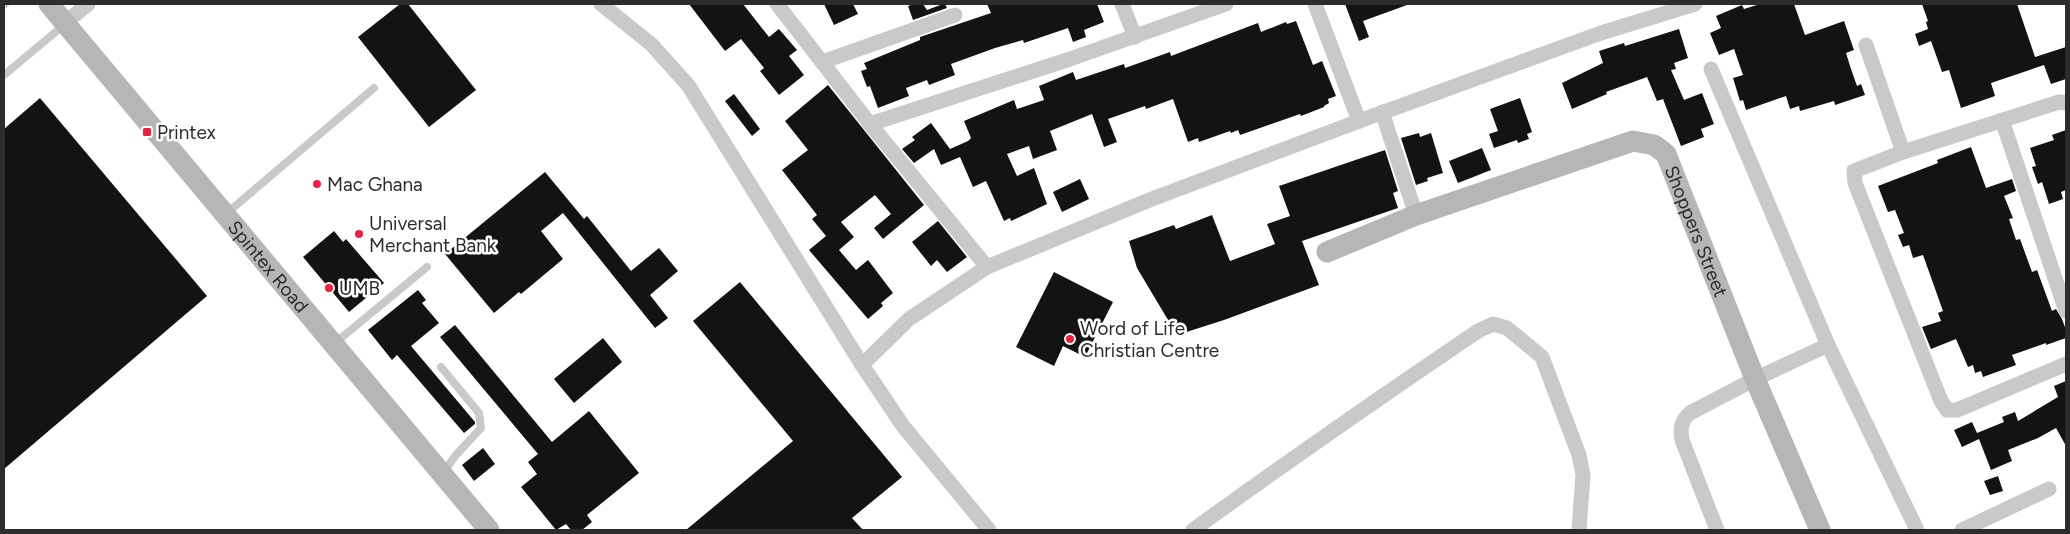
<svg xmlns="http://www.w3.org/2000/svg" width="2070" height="534" font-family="Figtree,sans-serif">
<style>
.building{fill:#131313}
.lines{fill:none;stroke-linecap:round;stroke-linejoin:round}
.lane{stroke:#c9c9c9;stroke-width:8}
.street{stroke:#c9c9c9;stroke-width:15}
.secondary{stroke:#b6b6b6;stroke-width:21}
.poi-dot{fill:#f31d3b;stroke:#fff;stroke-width:2}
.labels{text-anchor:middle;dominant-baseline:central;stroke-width:5;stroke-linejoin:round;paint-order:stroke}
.poi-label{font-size:19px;fill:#2c2c2c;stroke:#fff;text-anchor:start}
.street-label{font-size:19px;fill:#2c2c2c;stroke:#fff}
</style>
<rect width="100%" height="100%" fill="#fff"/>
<g class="building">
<polygon points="400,4 408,4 476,90 429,127 358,37"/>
<polygon points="689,4 743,4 769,37 779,29 797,50 789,56 804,75 779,95 760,71 764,68 741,39 725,51"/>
<polygon points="824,4 853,4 858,14 834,25"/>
<polygon points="914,4 923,4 927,10 943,4 945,4 947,8 913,20 908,6"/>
<polygon points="987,4 1097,4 1104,22 1084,30 1086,37 1073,42 1068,28 1024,43 1023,40 995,48 951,64 955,75 929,85 927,80 906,88 909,96 878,108 870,86 867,87 861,71 867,69 864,63 920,40 920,37 991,13"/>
<polygon points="1345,4 1407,4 1407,5 1363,21 1369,37 1359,41"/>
<polygon points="1760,4 1794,4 1805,35 1844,21 1854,50 1846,53 1851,69 1857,86 1861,84 1865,95 1835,105 1834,101 1800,111 1799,106 1790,109 1786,96 1746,110 1743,100 1740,101 1733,78 1743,75 1734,49 1719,55 1710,33 1721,28 1716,16 1742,5 1744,9"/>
<polygon points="1922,4 2017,4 2035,57 2066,47 2066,79 2051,84 2044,65 1991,83 1995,96 1961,108 1949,70 1942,72 1931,41 1919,46 1915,34 1928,29 1926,22 1928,21"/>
<polygon points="1296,21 1313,65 1322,61 1336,96 1328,99 1329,103 1324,106 1324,107 1301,116 1300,114 1240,135 1238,130 1231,133 1230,131 1199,142 1198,138 1188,142 1173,99 1146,109 1145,106 1108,119 1117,142 1104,147 1092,114 1050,131 1057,150 1033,159 1029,146 1007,154 1017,176 1034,168 1047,204 1011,221 1010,218 1004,221 986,181 973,187 960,157 941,165 934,149 914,163 902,149 915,140 912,137 931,123 950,149 968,141 971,138 964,121 1014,100 1017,109 1044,100 1039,86 1073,72 1076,80 1124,64 1125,68 1170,52 1171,56 1258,23 1261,32 1286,22 1287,24"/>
<polygon points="1679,29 1688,58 1674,63 1676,69 1671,70 1684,100 1702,93 1714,124 1701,129 1704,137 1681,146 1663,99 1657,101 1647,77 1606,92 1607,94 1572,109 1562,83 1603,63 1599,51 1624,43 1625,46"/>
<polygon points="828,85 924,205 883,239 874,228 891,214 875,195 841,222 854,237 839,250 856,270 868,260 893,293 881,303 883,306 868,319 809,250 826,236 812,219 817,215 782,170 808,150 785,121"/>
<polygon points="734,94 760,129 752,136 725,101"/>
<polygon points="40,98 207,296 4,469 4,129"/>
<polygon points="1520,98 1532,132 1527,134 1529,139 1518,143 1517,140 1494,148 1489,134 1498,131 1490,109"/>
<polygon points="2066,130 2066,190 2061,192 2063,199 2049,204 2042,182 2038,184 2032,167 2036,166 2030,148 2054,140 2052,135"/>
<polygon points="1419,133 1420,137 1431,133 1443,173 1427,178 1428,181 1416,185 1401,138"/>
<polygon points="1971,147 1986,188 2012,179 2016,191 2004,196 2013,218 2009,219 2016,240 2020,239 2032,272 2037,270 2052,311 2056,309 2062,319 2066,330 2066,338 2046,345 2046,343 2012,355 2016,365 1983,377 1981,371 1975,373 1973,365 1968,367 1956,339 1931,349 1922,327 1941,321 1938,313 1943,311 1923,255 1913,258 1909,245 1903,247 1898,235 1904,233 1895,210 1888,212 1878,186 1938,163 1937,160"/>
<polygon points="1482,148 1491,170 1458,183 1449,161"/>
<polygon points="1385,150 1398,191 1393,193 1398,208 1302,241 1319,285 1224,320 1177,335 1137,268 1129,241 1174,225 1176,229 1212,215 1230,261 1275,244 1267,224 1290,216 1279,186"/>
<polygon points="545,172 584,219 587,216 631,271 659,248 678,271 650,295 668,318 655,328 563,213 541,231 563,259 521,294 519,292 494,313 445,254"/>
<polygon points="1080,179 1089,199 1062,212 1053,192"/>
<polygon points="938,221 967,257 947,272 937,260 931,266 912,242"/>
<polygon points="334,231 343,242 346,239 384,283 349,312 303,257"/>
<polygon points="1054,272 1113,302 1085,357 1063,346 1054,366 1016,347"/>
<polygon points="740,282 902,477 852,518 863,530 686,530 793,441 693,321"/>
<polygon points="418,290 426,300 422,303 439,323 411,346 475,422 475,424 464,433 397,355 392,360 368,330"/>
<polygon points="455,325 552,442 589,411 639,473 587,515 592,522 582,530 571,530 566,524 556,530 521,487 537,474 528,462 538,454 440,337"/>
<polygon points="603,338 622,362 574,403 554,379"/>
<polygon points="2066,381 2066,446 2056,428 2038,438 2008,450 2012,461 1991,470 1979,439 1962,447 1954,430 1972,422 1977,433 2004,422 2002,417 2015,412 2018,421 2058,397 2054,386"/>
<polygon points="483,448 495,464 474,481 462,465"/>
<polygon points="1998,476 2003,491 1990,495 1984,481"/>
</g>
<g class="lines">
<g class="lane">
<polyline points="4,5 5,4"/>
<polyline points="4,75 64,25"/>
<polyline points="227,213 374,88"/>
<polyline points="335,343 427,267"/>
<polyline points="441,367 479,413 481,428 456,455 443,473"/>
</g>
<g class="street">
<polyline points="601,4 651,44 688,85 862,365 903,426 989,530"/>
<polyline points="777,4 870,124 987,267"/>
<polyline points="1122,4 1135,37"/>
<polyline points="1315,4 1359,121"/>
<polyline points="65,23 88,4"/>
<polyline points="1866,45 1903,152"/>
<polyline points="822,62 955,15"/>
<polyline points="1711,69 1828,345 1917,530"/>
<polyline points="2066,103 2059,102 1903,152 1854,171 1855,183 1941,401 1947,410 1957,410 2066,364"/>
<polyline points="1382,112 1416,215"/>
<polyline points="2002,120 2066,311"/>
<polyline points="870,124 1070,59 1226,4"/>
<polyline points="862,365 909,319 987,267 1152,199 1362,120 1601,33 1695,4"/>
<path d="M 1193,530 C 1287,462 1382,396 1478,331 L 1493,324 L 1507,328 L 1542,357 L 1579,455 L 1583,475 L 1579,530"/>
<path d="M 1717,530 L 1682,440 C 1680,428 1681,421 1690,413 L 1755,379 L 1828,345"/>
<polyline points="1962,530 2049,489"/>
</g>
<g class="secondary">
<path id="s1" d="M 49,4 L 489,530"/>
<path id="s2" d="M 1327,252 L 1416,215 L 1633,141 L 1654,145 L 1666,154 L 1755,379 L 1820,530"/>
</g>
</g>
<g class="poi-dot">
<rect x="142" y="127" width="10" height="10" rx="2.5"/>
<circle cx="317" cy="184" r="5"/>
<circle cx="359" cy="234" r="5"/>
<circle cx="329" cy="288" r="5"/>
<circle cx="1070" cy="339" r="5"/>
</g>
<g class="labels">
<g class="poi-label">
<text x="157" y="132">Printex</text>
<text x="327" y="184">Mac Ghana</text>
<text x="369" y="223">Universal<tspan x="369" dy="22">Merchant Bank</tspan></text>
<text x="339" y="288">UMB</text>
<text x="1080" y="328">Word of Life<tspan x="1080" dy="22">Christian Centre</tspan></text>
</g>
<g class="street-label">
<text stroke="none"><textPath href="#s2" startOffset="445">Shoppers Street</textPath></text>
<text stroke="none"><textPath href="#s1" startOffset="342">Spintex Road</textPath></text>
</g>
</g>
<rect width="2070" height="534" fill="none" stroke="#2c2c2c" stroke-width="10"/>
</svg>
